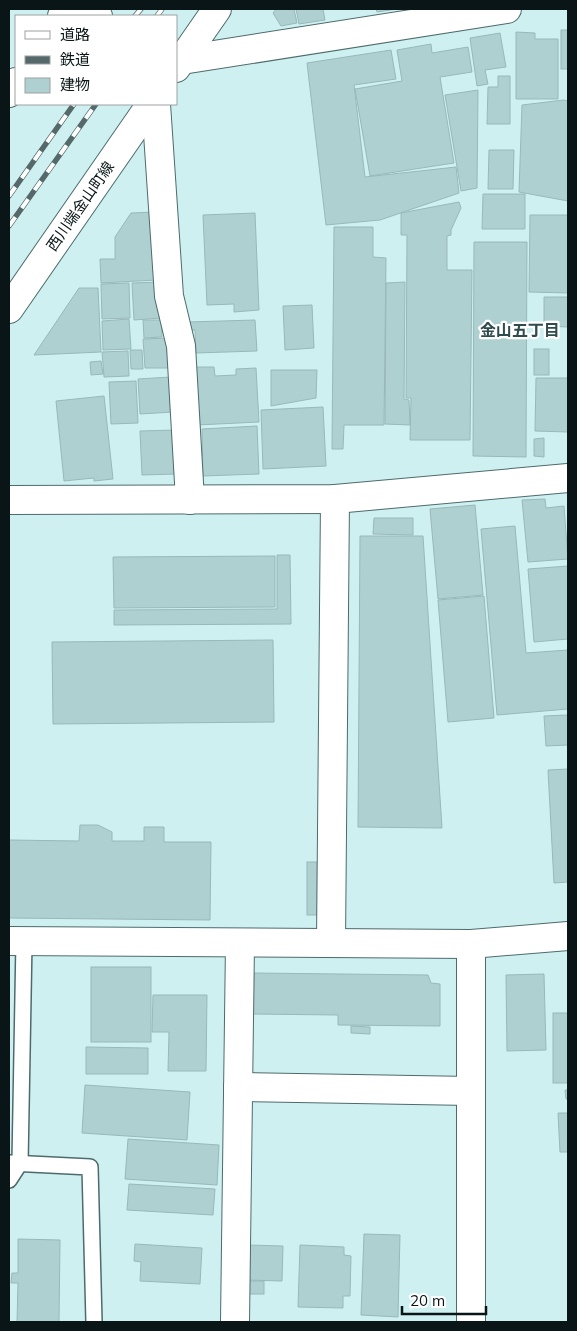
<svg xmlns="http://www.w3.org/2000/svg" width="577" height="1331" font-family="Mulish,'Noto Sans JP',sans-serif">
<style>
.building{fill:#afd0d1;stroke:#98b8b9}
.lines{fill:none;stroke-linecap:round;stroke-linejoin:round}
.service-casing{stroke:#4d6b6c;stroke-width:18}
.minor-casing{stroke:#4d6b6c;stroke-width:30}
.tertiary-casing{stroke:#4d6b6c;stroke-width:30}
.service{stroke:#fff;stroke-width:15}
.minor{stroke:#fff;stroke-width:28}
.tertiary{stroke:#fff;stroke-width:28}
.rail-casing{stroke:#55696a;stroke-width:5.5}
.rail{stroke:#fff;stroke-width:4;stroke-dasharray:11;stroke-linecap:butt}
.labels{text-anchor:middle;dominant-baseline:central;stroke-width:4.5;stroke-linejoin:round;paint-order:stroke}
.street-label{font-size:15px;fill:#091516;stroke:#fff}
.neighbourhood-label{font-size:16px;font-weight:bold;fill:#2f4c4d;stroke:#fff}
</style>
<rect width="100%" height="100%" fill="#cff0f1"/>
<g class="building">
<polygon points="276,9 294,9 297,23 281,26 273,13"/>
<polygon points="296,9 323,9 325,20 299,24"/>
<polygon points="376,9 397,9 377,12"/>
<rect x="561" y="30" width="7" height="39"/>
<polygon points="516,32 535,33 535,39 558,39 558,99 516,99"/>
<polygon points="500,33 506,67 485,70 488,84 477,86 470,38"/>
<polygon points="431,44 432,53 468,47 472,72 440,77 454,163 370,176 355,89 402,81 397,50"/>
<polygon points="391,50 396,79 354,85 365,177 456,167 459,193 380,220 326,225 307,63"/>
<polygon points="498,76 510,76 510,124 487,124 488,87 498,87"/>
<polygon points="478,90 477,188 461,191 445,95"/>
<polygon points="564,100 568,101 568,201 519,192 522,105"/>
<polygon points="489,150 514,150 513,189 488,189"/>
<polygon points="483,194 525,194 525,229 482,229"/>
<polygon points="459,202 461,208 451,230 451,235 447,236 447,270 472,270 470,440 410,440 411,398 406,398 407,235 401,235 401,213"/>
<polygon points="155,212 157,280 101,283 100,259 115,259 115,237 131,213"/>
<polygon points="255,213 259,310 234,312 234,304 207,305 203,215"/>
<polygon points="530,215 568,215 568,293 529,292"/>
<polygon points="334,227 373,227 373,257 386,258 384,425 344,425 343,449 332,449"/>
<polygon points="474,242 527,242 526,457 473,456"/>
<polygon points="159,282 161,318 134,320 132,283"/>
<polygon points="405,282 404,399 409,400 410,425 385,424 386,283"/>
<polygon points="129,283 130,318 102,319 101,284"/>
<polygon points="79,288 98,288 101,352 34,355"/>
<polygon points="544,297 568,297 568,327 544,326"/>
<polygon points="312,305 314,348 285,350 283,306"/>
<polygon points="129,319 131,349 103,350 102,321"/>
<polygon points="143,320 161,320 162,337 144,338"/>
<polygon points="255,320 257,351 196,353 195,330 188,331 188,322"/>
<polygon points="168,338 169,368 145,368 143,339"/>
<rect x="534" y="349" width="15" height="26"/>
<polygon points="130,350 142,350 143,369 131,369"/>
<polygon points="128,351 129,376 104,377 102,352"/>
<polygon points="101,361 103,374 91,375 90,362"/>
<polygon points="195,367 214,367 215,376 236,375 236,369 256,368 259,422 197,425"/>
<polygon points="271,370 317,370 316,398 271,406"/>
<polygon points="171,377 173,412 140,414 138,379"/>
<polygon points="536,378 568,378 568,432 535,431"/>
<polygon points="136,381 138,423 111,424 109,382"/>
<polygon points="104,396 113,479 94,481 94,478 64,481 56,401"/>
<polygon points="323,407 326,466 263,469 261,410"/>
<polygon points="257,426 259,474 203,476 202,429"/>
<polygon points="176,430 177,474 142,475 140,431"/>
<polygon points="544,438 544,457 534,456 534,439"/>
<polygon points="545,499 546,508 564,506 568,559 528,562 522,500"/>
<polygon points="475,505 483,595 438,599 430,509"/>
<polygon points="374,518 413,518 413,535 373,534"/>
<polygon points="515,526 526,653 568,650 568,709 497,715 481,529"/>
<polygon points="360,536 423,536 442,828 358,827"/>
<polygon points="277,555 290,555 291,624 114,625 114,610 277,609"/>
<polygon points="275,556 275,607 114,608 113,557"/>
<polygon points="568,566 568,639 534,642 528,569"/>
<polygon points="484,596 494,718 448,722 438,600"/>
<polygon points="273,640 274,722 53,724 52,642"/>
<polygon points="568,715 568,745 546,746 544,716"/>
<polygon points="568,769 568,882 554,883 548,770"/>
<polygon points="80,825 98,825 112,832 112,841 144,841 144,827 164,827 164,842 211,842 210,920 9,918 9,840 79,841"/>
<rect x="307" y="862" width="10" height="53"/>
<rect x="91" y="967" width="60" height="75"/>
<polygon points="254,973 428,975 431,983 440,984 440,1026 338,1025 338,1015 253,1014"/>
<polygon points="544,974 546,1050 507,1051 506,975"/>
<polygon points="153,995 207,995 206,1071 168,1071 169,1032 152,1032"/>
<rect x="553" y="1013" width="15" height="70"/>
<polygon points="351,1026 370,1027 370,1034 351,1033"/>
<polygon points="86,1047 148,1048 148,1074 86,1074"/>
<polygon points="85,1085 190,1092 187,1140 82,1133"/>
<polygon points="565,1090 568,1090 568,1099 566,1099"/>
<polygon points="558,1113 568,1113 568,1152 560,1152"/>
<polygon points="128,1139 219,1145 217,1185 125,1179"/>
<polygon points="129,1184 215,1189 213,1215 127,1210"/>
<polygon points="364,1234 400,1235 398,1317 361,1315"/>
<polygon points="18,1239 60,1240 59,1322 17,1322 18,1283 11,1283 12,1273 18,1273"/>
<polygon points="135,1244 202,1248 200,1284 140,1281 141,1262 134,1261"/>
<polygon points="247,1245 283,1246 282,1281 246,1280"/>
<polygon points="300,1245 344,1247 344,1255 351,1256 350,1296 343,1296 343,1308 298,1307"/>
<rect x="246" y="1281" width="18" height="13"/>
</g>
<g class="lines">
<g class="service-casing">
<g id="service">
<polyline points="10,1163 90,1167 94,1322"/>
<polyline points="9,1180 20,1163 24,941"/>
</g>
</g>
<g class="minor-casing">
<g id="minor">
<polyline points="86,9 98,16"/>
<polyline points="182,60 507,9"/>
<polyline points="156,104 169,296 181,346 190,500"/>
<polyline points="9,500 335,499 568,478"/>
<polyline points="331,943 335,499"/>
<polyline points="238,1087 471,1091"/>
<polyline points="235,1322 240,943"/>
<polyline points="471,1322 471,944"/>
</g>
</g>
<g class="tertiary-casing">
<g id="tertiary">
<polyline points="62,16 68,9"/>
<polyline points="176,68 217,9"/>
<polyline points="9,93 16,82"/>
<polyline points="9,309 151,104"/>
<polyline points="9,941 471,944 568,936"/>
</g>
</g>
<use href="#service" class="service"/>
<use href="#minor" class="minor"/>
<use href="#tertiary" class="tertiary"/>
<g class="rail-casing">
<g id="rail">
<polyline points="135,16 141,9"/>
<polyline points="157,16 162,9"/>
<polyline points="9,196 74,104"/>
<polyline points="9,226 96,104"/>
</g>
</g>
<use href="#rail" class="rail"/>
</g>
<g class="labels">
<g class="street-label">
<text transform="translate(80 206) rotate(-55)">西川端金山町線</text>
</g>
<g class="neighbourhood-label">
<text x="520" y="330">金山五丁目</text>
</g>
</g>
<rect width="577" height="1331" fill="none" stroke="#091516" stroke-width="20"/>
<rect x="15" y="15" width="162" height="90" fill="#ffffff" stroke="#9da1a2"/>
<rect x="25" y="31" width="25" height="8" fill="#ffffff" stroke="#9da1a2"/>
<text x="60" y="40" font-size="15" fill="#091516">道路</text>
<rect x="25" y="56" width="25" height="8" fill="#55696a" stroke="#9da1a2"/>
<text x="60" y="65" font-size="15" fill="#091516">鉄道</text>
<rect x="25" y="78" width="25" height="15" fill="#afd0d1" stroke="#9da1a2"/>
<text x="60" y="90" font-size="15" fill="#091516">建物</text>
<path d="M402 1306v8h84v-8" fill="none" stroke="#091516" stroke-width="2.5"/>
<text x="410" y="1306" font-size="15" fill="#091516" stroke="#ffffff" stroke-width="4" paint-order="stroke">20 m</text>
</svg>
